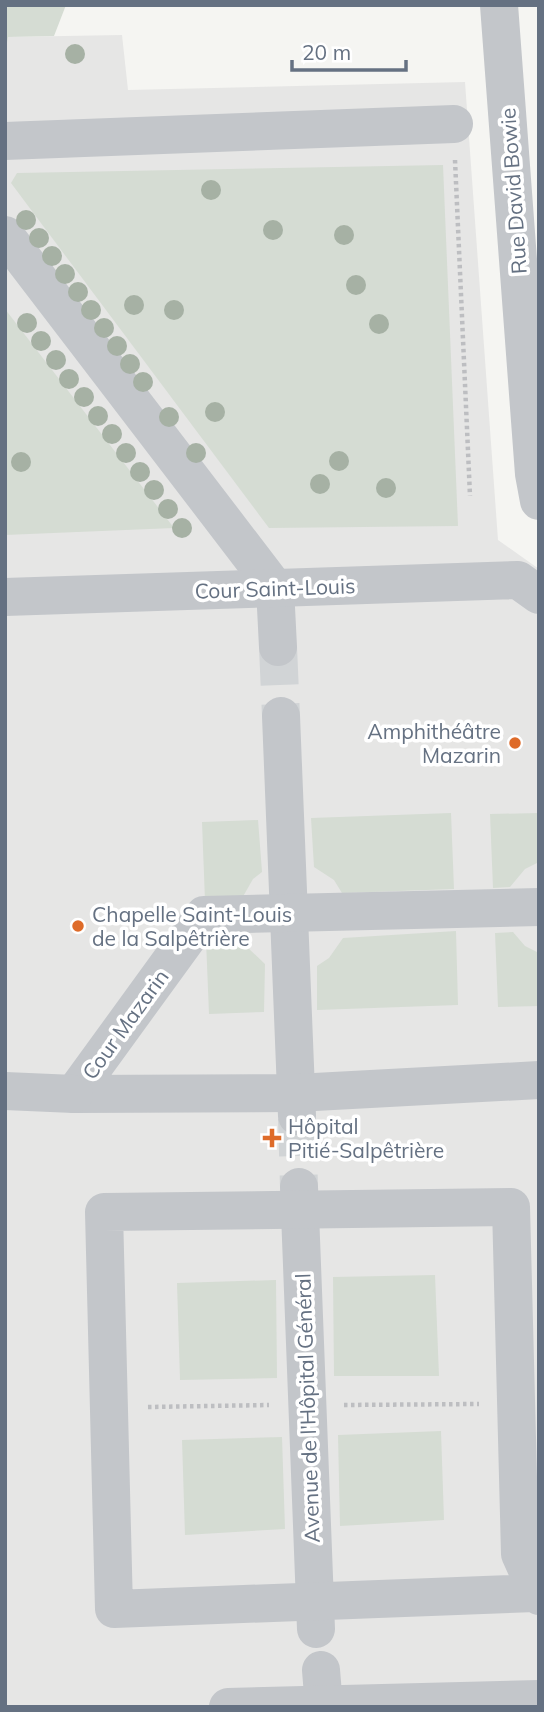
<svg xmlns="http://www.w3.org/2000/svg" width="544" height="1712" font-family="Mulish,sans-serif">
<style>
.built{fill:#e6e6e5}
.green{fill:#d5dcd3}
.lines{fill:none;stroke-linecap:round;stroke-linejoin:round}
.minor-tunnel{stroke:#d1d4d6;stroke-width:38;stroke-dasharray:38 19;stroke-linecap:butt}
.path{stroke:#bdbec1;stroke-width:4.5;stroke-dasharray:3.5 3.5;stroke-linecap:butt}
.minor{stroke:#c3c6ca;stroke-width:38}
.tree{fill:#a6b1a4}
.poi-dot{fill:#de6b29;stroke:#fff;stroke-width:2.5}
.labels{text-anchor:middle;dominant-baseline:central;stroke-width:7;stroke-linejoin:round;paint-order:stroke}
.street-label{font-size:21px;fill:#657182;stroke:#fff}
.poi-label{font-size:21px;fill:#657182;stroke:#fff;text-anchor:start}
</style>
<rect width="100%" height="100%" fill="#f5f5f2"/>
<polygon class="built" points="122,35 128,90 465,82 498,540 539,569 539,1707 5,1707 5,54 7,37"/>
<g class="green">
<polygon points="5,5 66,5 54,36 8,37 5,54"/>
<polygon points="443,165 458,526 269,528 11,183 17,173"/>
<polygon points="5,309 174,528 5,535"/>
<polygon points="451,813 454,889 342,893 334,880 314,867 311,818"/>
<polygon points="539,813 539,862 525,869 510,887 493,888 490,814"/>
<polygon points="258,820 262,872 253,879 241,900 205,901 202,822"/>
<polygon points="456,931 458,1005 317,1010 317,966 329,958 343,938"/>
<polygon points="513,932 525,946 539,953 539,1006 498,1007 495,933"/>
<polygon points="242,938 247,947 265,964 264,1012 209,1014 206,940"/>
<polygon points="435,1275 439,1376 334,1376 333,1277"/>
<polygon points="276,1280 277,1378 180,1380 177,1283"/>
<polygon points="441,1431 444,1520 340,1526 338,1435"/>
<polygon points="282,1437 285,1529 185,1535 182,1440"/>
</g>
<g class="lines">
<g class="minor-tunnel">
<polyline points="278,647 281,716"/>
<polyline points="297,1118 299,1187"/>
</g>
<g class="path">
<polyline points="455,160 470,496"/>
<polyline points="344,1405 479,1404"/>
<polyline points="148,1407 269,1405"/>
</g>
<g class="minor">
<polyline points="499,5 534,474 539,501"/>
<polyline points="5,141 454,124"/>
<polyline points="5,235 275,588 278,647"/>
<polyline points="5,597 518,580 539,595"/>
<polyline points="281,716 297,1116"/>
<polyline points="539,907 204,915 74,1094 296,1093 539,1080"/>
<polyline points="5,1091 74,1094"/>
<polyline points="299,1187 316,1629"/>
<polyline points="535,1593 114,1609 104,1212 511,1207 520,1554 539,1596"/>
<polyline points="321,1670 324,1707"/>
<polyline points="228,1707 539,1699"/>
</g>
</g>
<g class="tree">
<circle cx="75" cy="54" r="10"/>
<circle cx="211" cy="190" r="10"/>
<circle cx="26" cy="220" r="10"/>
<circle cx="273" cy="230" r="10"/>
<circle cx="344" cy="235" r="10"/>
<circle cx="39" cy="238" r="10"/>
<circle cx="52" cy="256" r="10"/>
<circle cx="65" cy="274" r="10"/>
<circle cx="356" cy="285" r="10"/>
<circle cx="78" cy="292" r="10"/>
<circle cx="134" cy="305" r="10"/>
<circle cx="91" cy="310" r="10"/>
<circle cx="174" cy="310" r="10"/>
<circle cx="27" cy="323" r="10"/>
<circle cx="379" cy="324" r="10"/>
<circle cx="104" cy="328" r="10"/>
<circle cx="41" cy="341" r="10"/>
<circle cx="117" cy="346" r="10"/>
<circle cx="56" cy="360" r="10"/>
<circle cx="130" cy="364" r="10"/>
<circle cx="69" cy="379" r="10"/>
<circle cx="143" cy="382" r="10"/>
<circle cx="84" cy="397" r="10"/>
<circle cx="215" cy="412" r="10"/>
<circle cx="98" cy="416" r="10"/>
<circle cx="169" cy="417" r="10"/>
<circle cx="112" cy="434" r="10"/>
<circle cx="126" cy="453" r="10"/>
<circle cx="196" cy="453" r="10"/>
<circle cx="339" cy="461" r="10"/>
<circle cx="21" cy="462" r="10"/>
<circle cx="140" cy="472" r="10"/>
<circle cx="320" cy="484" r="10"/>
<circle cx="386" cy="488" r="10"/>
<circle cx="154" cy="490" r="10"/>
<circle cx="168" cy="509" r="10"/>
<circle cx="182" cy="528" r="10"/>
</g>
<g class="poi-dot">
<circle cx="515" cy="743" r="7"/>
<circle cx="78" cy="926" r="7"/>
<path d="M268.5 1127.5h7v7h7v7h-7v7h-7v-7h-7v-7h7z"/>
</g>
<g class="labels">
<g class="street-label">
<text transform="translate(513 191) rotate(-94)">Rue David Bowie</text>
<text transform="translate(275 588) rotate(-2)">Cour Saint-Louis</text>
<text transform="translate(125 1024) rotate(-54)">Cour Mazarin</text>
<text transform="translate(307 1408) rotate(-92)">Avenue de l'Hôpital Général</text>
</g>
<g class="poi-label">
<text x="501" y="731" text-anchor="end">Amphithéâtre<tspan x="501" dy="24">Mazarin</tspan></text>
<text x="92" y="914">Chapelle Saint-Louis<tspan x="92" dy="24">de la Salpêtrière</tspan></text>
<text x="288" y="1126">Hôpital<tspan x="288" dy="24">Pitié-Salpêtrière</tspan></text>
</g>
</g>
<rect width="544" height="1712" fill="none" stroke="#657182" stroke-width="14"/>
<path d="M292 60v10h114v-10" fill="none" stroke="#657182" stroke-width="3.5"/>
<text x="302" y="60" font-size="21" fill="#657182" stroke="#ffffff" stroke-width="5" paint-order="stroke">20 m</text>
</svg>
